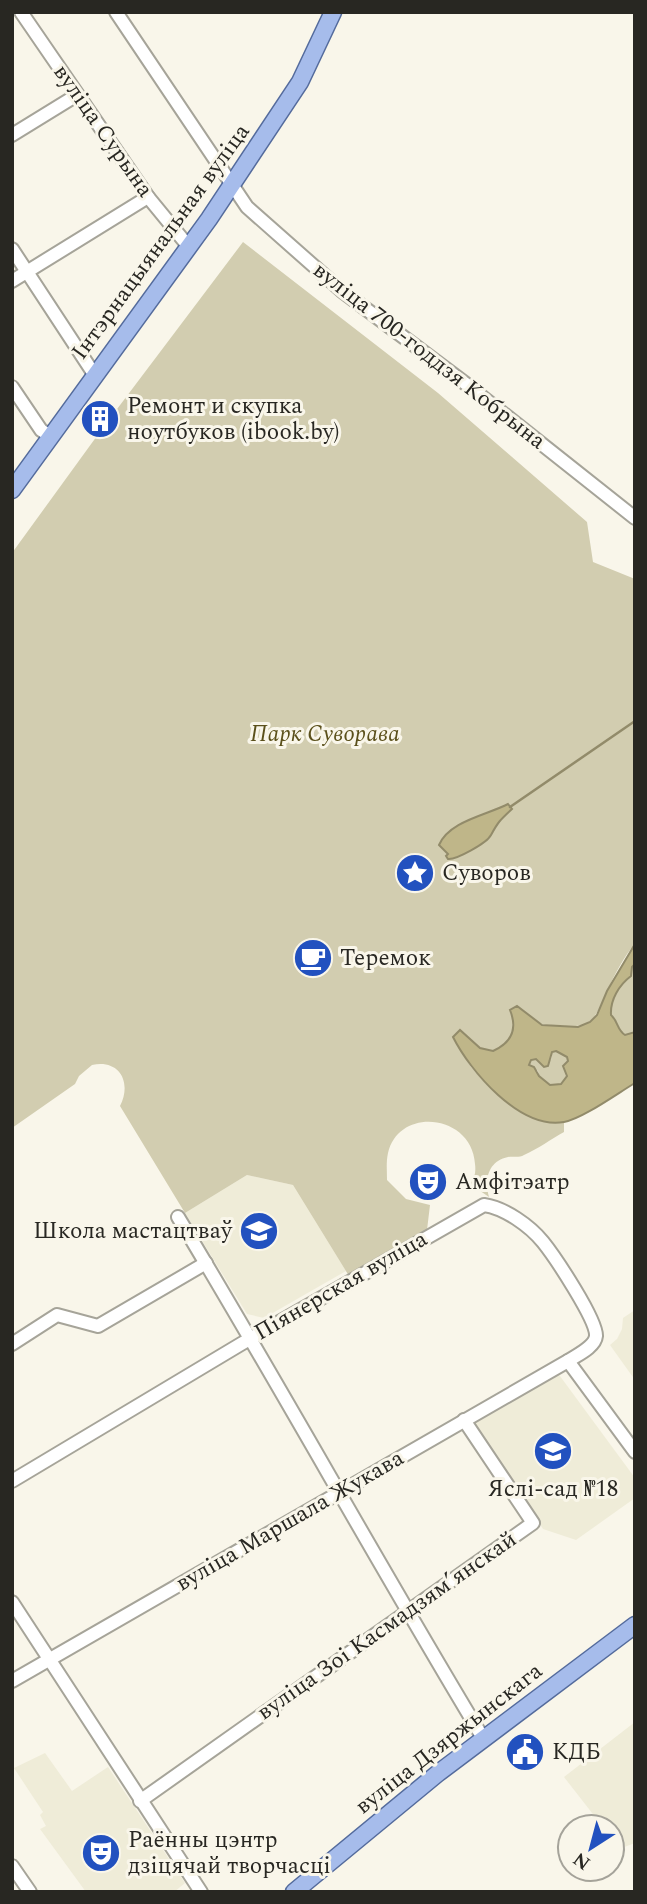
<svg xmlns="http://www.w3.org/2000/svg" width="647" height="1904" font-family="Spectral,serif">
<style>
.built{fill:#efecd8}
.green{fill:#d2cdb0}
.water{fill:#bfb689;stroke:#928b6a;stroke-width:2;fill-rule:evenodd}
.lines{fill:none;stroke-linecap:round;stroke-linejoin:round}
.stream{stroke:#928b6a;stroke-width:2.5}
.minor-casing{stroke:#a6a499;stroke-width:16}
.major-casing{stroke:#546b9c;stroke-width:19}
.minor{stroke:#fff;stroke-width:12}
.major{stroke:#a6bceb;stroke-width:16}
.labels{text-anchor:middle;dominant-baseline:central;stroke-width:6;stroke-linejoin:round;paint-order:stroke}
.street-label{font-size:23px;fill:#282722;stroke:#f9f6ea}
.poi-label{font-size:23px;fill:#282722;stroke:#f9f6ea;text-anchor:start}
.park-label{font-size:23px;font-style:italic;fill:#5b501b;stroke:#f9f6ea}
</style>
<rect width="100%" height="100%" fill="#f9f6ea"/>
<g class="built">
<polygon points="247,1175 293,1185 346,1271 264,1318 247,1314 185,1213"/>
<polygon points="635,1310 635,1380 610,1345 617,1339 622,1329 623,1318"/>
<polygon points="557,1372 635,1478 635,1498 576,1540 543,1529 473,1424"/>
<polygon points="635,1722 635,1843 619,1849 612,1839 612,1827 603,1827 564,1777"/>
<polygon points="45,1753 72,1791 108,1767 185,1883 174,1892 86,1892 40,1829 46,1826 40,1815 43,1812 14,1768"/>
</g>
<g class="green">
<path d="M 243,242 L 438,393 L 587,522 L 593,562 L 635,579 L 635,944 C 624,956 614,976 607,991 C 596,1014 595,1028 566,1026 C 536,1024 540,1026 517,1006 C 506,1027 522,1038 493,1051 L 480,1048 L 460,1030 L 453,1038 L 471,1067 L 485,1083 L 534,1118 L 564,1122 L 564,1132 C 551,1139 538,1149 524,1155 C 519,1158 514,1156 508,1157 C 488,1161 484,1180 489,1197 L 470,1184 C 475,1178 476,1172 475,1164 C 472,1114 399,1106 388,1153 C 386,1162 387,1171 387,1180 L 406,1199 L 430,1205 L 427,1230 L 349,1276 L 293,1185 L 247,1175 L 185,1213 L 120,1106 C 132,1083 120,1059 92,1065 L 79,1076 L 75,1084 L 12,1128 L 12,553 L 102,429 Z"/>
<path d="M 635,964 L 635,1032 L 625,1035 C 618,1030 618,1021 611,1015 C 610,1000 625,975 635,964 Z"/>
<polygon points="556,1051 567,1056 567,1076 561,1084 550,1085 539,1076 538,1071 528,1065 531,1060 551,1060 552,1052"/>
</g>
<g class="water">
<path d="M 508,804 L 512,809 C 500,820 498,822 491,835 C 487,843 456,860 448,859 L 446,856 L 448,854 L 439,845 C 449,821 487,815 508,804 Z"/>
<path d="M 635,944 L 635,964 L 632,967 L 631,976 C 619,985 610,1000 611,1015 C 618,1021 617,1030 625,1035 L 635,1032 L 635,1083 C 618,1093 582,1119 564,1122 C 520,1130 470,1071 453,1037 L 460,1030 L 480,1048 L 493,1051 C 511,1043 518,1030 510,1010 L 517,1006 L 542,1025 L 578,1027 L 590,1022 L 597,1015 L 607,991 ZM 556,1051 L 567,1057 L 568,1061 L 563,1066 L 567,1076 L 561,1084 L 550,1085 L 539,1076 L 534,1067 L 529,1065 L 531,1060 L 536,1059 L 544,1067 L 548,1066 L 552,1052 Z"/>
</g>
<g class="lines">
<polyline class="stream" points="510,807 635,721"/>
<g class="minor-casing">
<g id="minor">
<polyline points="21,12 148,197 189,247"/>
<polyline points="116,12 247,207 342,291 466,384 635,518"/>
<polyline points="12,135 77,95"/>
<polyline points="12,249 94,374"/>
<polyline points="12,281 148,197"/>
<polyline points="12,387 41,430 50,436"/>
<path d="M 178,1217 C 282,1389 379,1566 483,1738"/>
<polyline points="12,1344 57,1315 98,1326 206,1263"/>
<polyline points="568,1361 635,1452"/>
<path d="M 12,1481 L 241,1344 L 484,1205 C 505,1208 530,1226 543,1242 C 555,1257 597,1320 596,1336 C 595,1347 577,1355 568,1361 L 12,1681"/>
<polyline points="12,1602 201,1892"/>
<polyline points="140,1801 533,1523 464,1420"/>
<polyline points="12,1866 30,1892"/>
</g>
</g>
<g class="major-casing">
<g id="major">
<polyline points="12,490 209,219 300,82 333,12"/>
<polyline points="294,1892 437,1774 635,1625"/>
</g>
</g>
<use href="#minor" class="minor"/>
<use href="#major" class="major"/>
</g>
<defs>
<g id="building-disc" transform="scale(2.0125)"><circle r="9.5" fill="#2251bf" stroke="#f9f6ea"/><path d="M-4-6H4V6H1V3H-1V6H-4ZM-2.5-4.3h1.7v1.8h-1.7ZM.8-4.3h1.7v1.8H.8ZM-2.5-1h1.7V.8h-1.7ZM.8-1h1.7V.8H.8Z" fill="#fff"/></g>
<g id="sight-disc" transform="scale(2.0125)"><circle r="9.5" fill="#2251bf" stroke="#f9f6ea"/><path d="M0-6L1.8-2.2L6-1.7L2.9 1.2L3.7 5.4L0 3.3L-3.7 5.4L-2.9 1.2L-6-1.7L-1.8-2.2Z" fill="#fff"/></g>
<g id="cafe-disc" transform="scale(2.0125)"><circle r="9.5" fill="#2251bf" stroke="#f9f6ea"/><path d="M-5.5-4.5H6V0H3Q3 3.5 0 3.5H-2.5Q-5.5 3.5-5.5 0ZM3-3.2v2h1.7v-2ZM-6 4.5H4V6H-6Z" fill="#fff"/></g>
<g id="theatre-disc" transform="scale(2.0125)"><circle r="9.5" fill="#2251bf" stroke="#f9f6ea"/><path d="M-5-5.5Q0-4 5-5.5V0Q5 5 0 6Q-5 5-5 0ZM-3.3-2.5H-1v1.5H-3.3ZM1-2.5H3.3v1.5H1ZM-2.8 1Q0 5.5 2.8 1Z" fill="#fff"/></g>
<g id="school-disc" transform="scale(2.0125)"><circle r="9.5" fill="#2251bf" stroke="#f9f6ea"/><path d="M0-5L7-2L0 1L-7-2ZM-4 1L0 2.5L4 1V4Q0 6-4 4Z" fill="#fff"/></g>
<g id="civic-disc" transform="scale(2.0125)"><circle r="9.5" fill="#2251bf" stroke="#f9f6ea"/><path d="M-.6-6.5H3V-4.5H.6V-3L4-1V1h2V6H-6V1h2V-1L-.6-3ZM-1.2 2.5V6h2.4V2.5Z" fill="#fff"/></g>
</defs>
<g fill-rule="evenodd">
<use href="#building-disc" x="100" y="419"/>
<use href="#sight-disc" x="415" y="873"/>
<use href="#cafe-disc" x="313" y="958"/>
<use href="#theatre-disc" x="428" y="1182"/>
<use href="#school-disc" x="259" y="1231"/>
<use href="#school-disc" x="553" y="1451"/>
<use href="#civic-disc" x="525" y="1752"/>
<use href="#theatre-disc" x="101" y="1853"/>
</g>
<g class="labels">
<g class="street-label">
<text transform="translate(103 131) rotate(55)">вуліца Сурына</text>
<text transform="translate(161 242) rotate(-54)">Інтэрнацыянальная вуліца</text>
<text transform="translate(429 356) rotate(38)">вуліца 700-годдзя Кобрына</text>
<text transform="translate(341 1286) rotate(-30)">Піянерская вуліца</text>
<text transform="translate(290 1521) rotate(-30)">вуліца Маршала Жукава</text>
<text transform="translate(387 1626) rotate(-35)">вуліца Зоі Касмадзямʼянскай</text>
<text transform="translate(449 1739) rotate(-38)">вуліца Дзяржынскага</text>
</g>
<g class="poi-label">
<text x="127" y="406">Ремонт и скупка<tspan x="127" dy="26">ноутбуков (ibook.by)</tspan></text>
<text x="442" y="873">Суворов</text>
<text x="340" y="958">Теремок</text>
<text x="455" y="1182">Амфітэатр</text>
<text x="232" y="1231" text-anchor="end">Школа мастацтваў</text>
<text x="553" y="1489" text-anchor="middle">Яслі-сад №18</text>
<text x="552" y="1752">КДБ</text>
<text x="128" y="1840">Раённы цэнтр<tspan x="128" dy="26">дзіцячай творчасці</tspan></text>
</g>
<g class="park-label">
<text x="325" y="734">Парк Суворава</text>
</g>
</g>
<rect width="647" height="1904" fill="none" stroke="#282722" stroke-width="28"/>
<g transform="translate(591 1848) rotate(216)"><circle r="33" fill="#f9f6ea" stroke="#a5a39a" stroke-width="2"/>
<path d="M0-5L12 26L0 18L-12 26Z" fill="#2251bf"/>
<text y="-10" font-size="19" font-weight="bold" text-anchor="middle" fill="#282722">N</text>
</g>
</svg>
